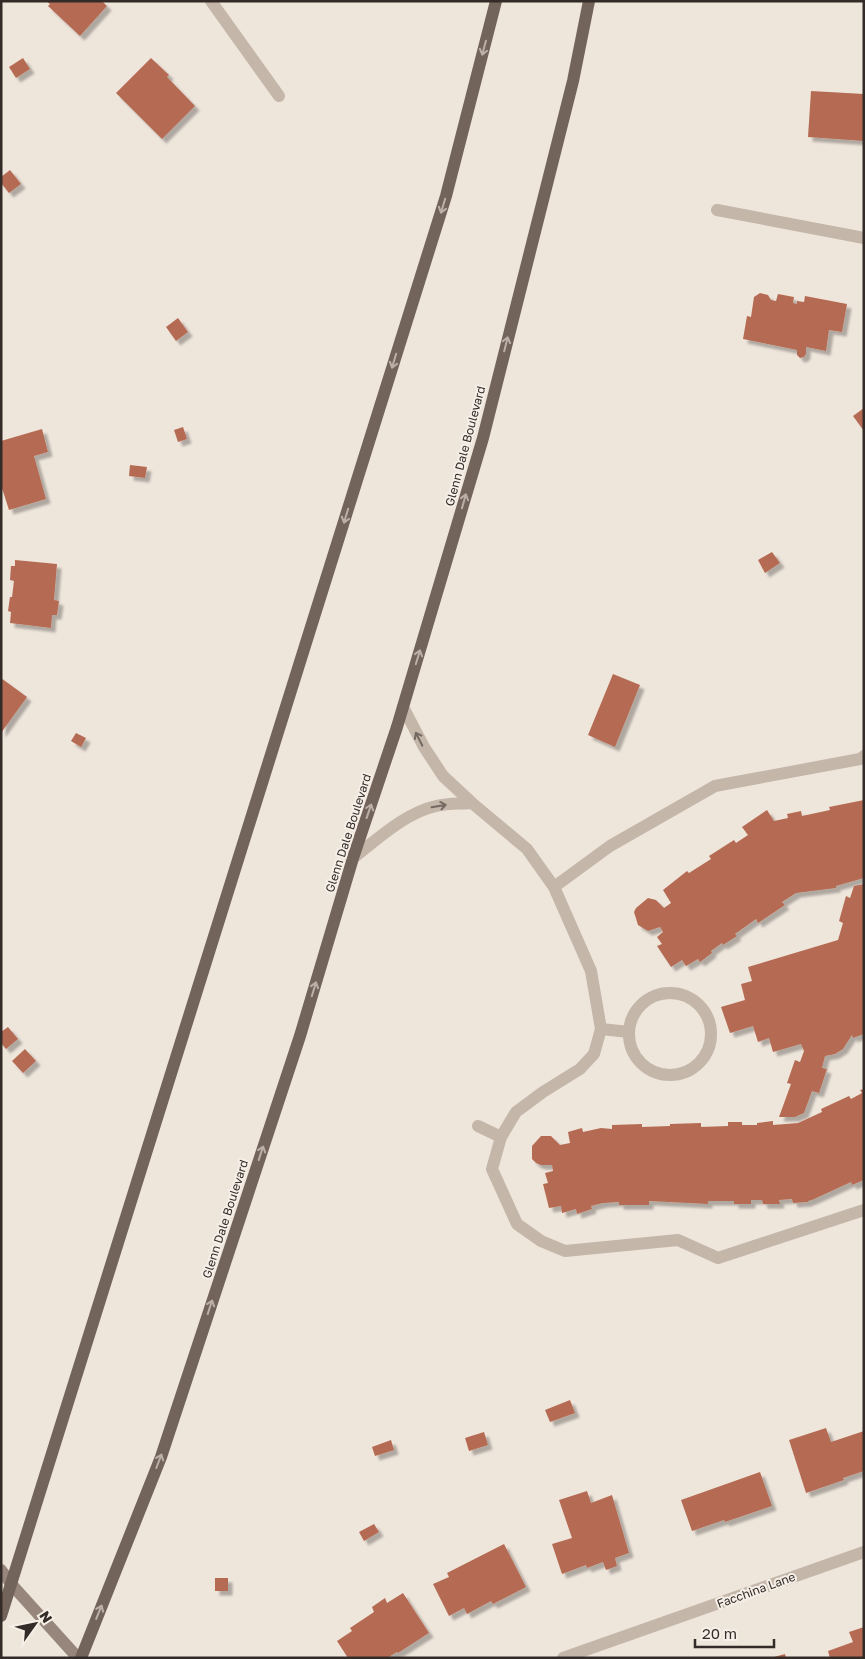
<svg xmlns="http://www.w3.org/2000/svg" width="865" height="1659" font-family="'Golos Text',sans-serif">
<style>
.building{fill:#b56b52;filter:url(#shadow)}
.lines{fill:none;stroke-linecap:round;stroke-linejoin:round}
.street{stroke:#c4b6a9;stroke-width:12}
.secondary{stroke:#97867b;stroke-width:12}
.primary{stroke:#72635b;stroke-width:12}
.oneway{stroke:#bbb0a8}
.oneway2{stroke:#746a62}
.labels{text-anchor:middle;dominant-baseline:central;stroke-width:4;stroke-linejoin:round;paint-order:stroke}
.street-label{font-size:12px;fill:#322b28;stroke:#f6efe7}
</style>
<defs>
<filter id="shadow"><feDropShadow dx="4.5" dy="4.5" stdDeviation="1" flood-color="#0004"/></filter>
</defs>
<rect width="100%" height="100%" fill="#eee5db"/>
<g class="building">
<polygon points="46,1 102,1 107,6 80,36 48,6 50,4"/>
<polygon points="23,58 30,69 16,78 9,67"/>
<polygon points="151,58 169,75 167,77 195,106 162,139 116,93"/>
<polygon points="811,91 864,94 864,141 808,137"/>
<polygon points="10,170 21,184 9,193 1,183 1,177"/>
<polygon points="760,293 768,295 771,300 776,301 778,294 794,297 793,303 797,304 797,301 804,302 805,296 847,304 842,332 829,330 826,351 806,347 806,354 804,357 800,358 797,355 797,350 743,339 747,316 751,317 754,297"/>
<polygon points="178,318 188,332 176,341 166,327"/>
<polygon points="864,408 864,431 853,416"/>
<polygon points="183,427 187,439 178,442 174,430"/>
<polygon points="42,429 48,452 34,456 46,499 9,510 1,485 1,441"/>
<polygon points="130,465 147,467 145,478 129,476"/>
<polygon points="772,552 780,563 765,573 758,560"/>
<polygon points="15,560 57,564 54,600 59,601 57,615 52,615 51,628 10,623 11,612 8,611 10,597 12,597 14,581 10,580 11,566 15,566"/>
<polygon points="613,674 640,685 615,747 588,735"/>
<polygon points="1,678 27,697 1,733"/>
<polygon points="76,733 86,738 81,747 71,741"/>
<polygon points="864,800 864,878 836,886 836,888 796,893 782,902 785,905 758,923 756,919 735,934 737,936 723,945 722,943 711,951 712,953 700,962 698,959 686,966 682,960 671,967 657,946 662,944 657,937 663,932 660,927 648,931 638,925 634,912 636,908 648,898 656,900 664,908 671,903 663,890 687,871 689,873 711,859 709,856 734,840 736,843 748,835 742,827 767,810 774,821 788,818 787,814 801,811 802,816 830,810 829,807"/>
<polygon points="864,884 864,1034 853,1038 852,1035 843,1049 835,1054 825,1056 822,1068 827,1069 819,1093 812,1091 804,1113 795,1117 779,1117 791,1084 787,1083 795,1060 800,1062 804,1051 801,1044 773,1052 769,1038 758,1042 753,1026 730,1033 721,1007 745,1000 741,984 752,981 748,967 838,940 843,923 839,921 846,896 850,898 854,886"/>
<polygon points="8,1027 18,1039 6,1049 1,1043 1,1032"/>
<polygon points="25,1049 36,1061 23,1073 12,1061"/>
<polygon points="864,1089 864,1180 852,1185 851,1182 812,1200 808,1201 808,1202 793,1203 792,1199 779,1200 780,1204 763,1204 762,1200 751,1200 751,1204 734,1204 734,1201 708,1201 708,1204 649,1201 649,1205 619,1205 619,1202 603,1203 591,1206 592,1209 577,1214 576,1209 562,1213 561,1206 549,1208 543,1184 548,1183 545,1173 553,1171 552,1165 541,1165 536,1163 532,1159 532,1146 541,1136 551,1136 560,1145 570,1143 568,1132 582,1128 583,1132 601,1128 612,1129 612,1125 642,1124 642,1127 670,1126 670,1124 701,1123 701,1127 728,1126 728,1122 742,1122 742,1125 757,1125 757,1123 773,1121 773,1125 798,1123 822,1112 821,1109 849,1096 851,1099 862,1093 860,1090"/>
<polygon points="570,1400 575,1413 550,1422 545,1410"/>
<polygon points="826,1428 831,1442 864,1431 864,1471 843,1478 844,1480 806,1493 789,1440"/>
<polygon points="484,1432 488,1445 469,1451 465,1438"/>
<polygon points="391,1440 394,1450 375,1456 372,1447"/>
<polygon points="760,1472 772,1506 725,1522 724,1520 692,1531 681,1500"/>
<polygon points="587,1491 591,1503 612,1495 629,1553 615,1558 617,1566 606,1570 603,1562 587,1568 586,1565 562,1574 552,1544 572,1538 559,1500"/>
<polygon points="374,1524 379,1532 364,1541 359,1532"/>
<polygon points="504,1544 526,1587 493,1604 491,1601 467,1614 464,1608 449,1616 433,1584 449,1577 447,1573"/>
<rect x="215" y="1578" width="13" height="13"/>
<polygon points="403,1593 429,1633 398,1653 397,1652 387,1658 348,1658 337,1641 352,1631 350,1628 374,1612 372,1607 385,1598 387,1603"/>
<polygon points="864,1627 864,1658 830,1658 828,1651 853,1642 849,1632"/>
<polygon points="785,1654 786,1658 774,1658 774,1657"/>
</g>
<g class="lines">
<g class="street">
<polyline points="211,1 279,96"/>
<polyline points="717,210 864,238"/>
<polyline points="403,707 424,747 443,776 472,803 527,849 554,887 591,971 601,1029 594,1054 580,1069 543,1092 516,1112 501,1137 492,1169 517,1224 541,1241 565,1251 678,1240 718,1258 864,1210"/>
<path d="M 353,858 C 379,838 405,813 436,806 C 448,803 461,804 472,803"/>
<polyline points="554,887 610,846 715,786 860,759 864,756"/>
<circle cx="670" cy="1034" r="41"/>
<polyline points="601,1029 629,1032"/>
<polyline points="478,1126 501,1137"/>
<polyline points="563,1658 864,1552"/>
</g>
<polyline class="secondary" points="1,1570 12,1585 78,1658"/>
<g class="primary">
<polyline points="1,1616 446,196 496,1"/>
<polyline points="81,1658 161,1457 300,1036 353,858 397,727 483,438 573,81 589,1"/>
</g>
</g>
<defs><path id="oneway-shaft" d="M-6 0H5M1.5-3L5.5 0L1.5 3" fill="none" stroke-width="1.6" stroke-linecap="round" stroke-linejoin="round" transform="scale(1.25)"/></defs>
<g class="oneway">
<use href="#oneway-shaft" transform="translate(484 48) rotate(105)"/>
<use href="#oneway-shaft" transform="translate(443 206) rotate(107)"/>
<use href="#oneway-shaft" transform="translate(506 344) rotate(-76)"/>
<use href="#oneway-shaft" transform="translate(394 361) rotate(107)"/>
<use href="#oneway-shaft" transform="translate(464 501) rotate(-74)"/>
<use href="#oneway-shaft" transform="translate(346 516) rotate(107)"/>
<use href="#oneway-shaft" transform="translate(418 657) rotate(-73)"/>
<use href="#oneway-shaft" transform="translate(369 811) rotate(-71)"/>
<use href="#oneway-shaft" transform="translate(314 989) rotate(-73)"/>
<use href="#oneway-shaft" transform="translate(261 1153) rotate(-72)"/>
<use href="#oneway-shaft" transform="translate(210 1307) rotate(-72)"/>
<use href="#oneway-shaft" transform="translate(159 1461) rotate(-69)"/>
<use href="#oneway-shaft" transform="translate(99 1612) rotate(-68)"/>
</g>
<g class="oneway2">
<use href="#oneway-shaft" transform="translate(419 739) rotate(-117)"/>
<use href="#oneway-shaft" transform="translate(439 806) rotate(-10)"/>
</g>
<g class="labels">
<g class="street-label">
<text transform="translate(465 446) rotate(-75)">Glenn Dale Boulevard</text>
<text transform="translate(348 833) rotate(-72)">Glenn Dale Boulevard</text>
<text transform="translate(225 1219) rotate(-72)">Glenn Dale Boulevard</text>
<text transform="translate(756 1590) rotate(-20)">Facchina Lane</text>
</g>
</g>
<rect width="865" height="1659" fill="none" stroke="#322b28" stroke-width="5"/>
<g transform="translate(35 1624) rotate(57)" stroke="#f6efe7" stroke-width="4" paint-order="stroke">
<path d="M0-4L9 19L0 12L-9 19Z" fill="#322b28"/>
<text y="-8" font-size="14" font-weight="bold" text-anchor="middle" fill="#322b28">N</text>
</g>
<path d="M695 1639v8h79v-8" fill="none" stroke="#322b28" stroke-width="2.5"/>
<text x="702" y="1639" font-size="15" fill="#322b28" stroke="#f6efe7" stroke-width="4" paint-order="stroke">20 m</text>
</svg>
